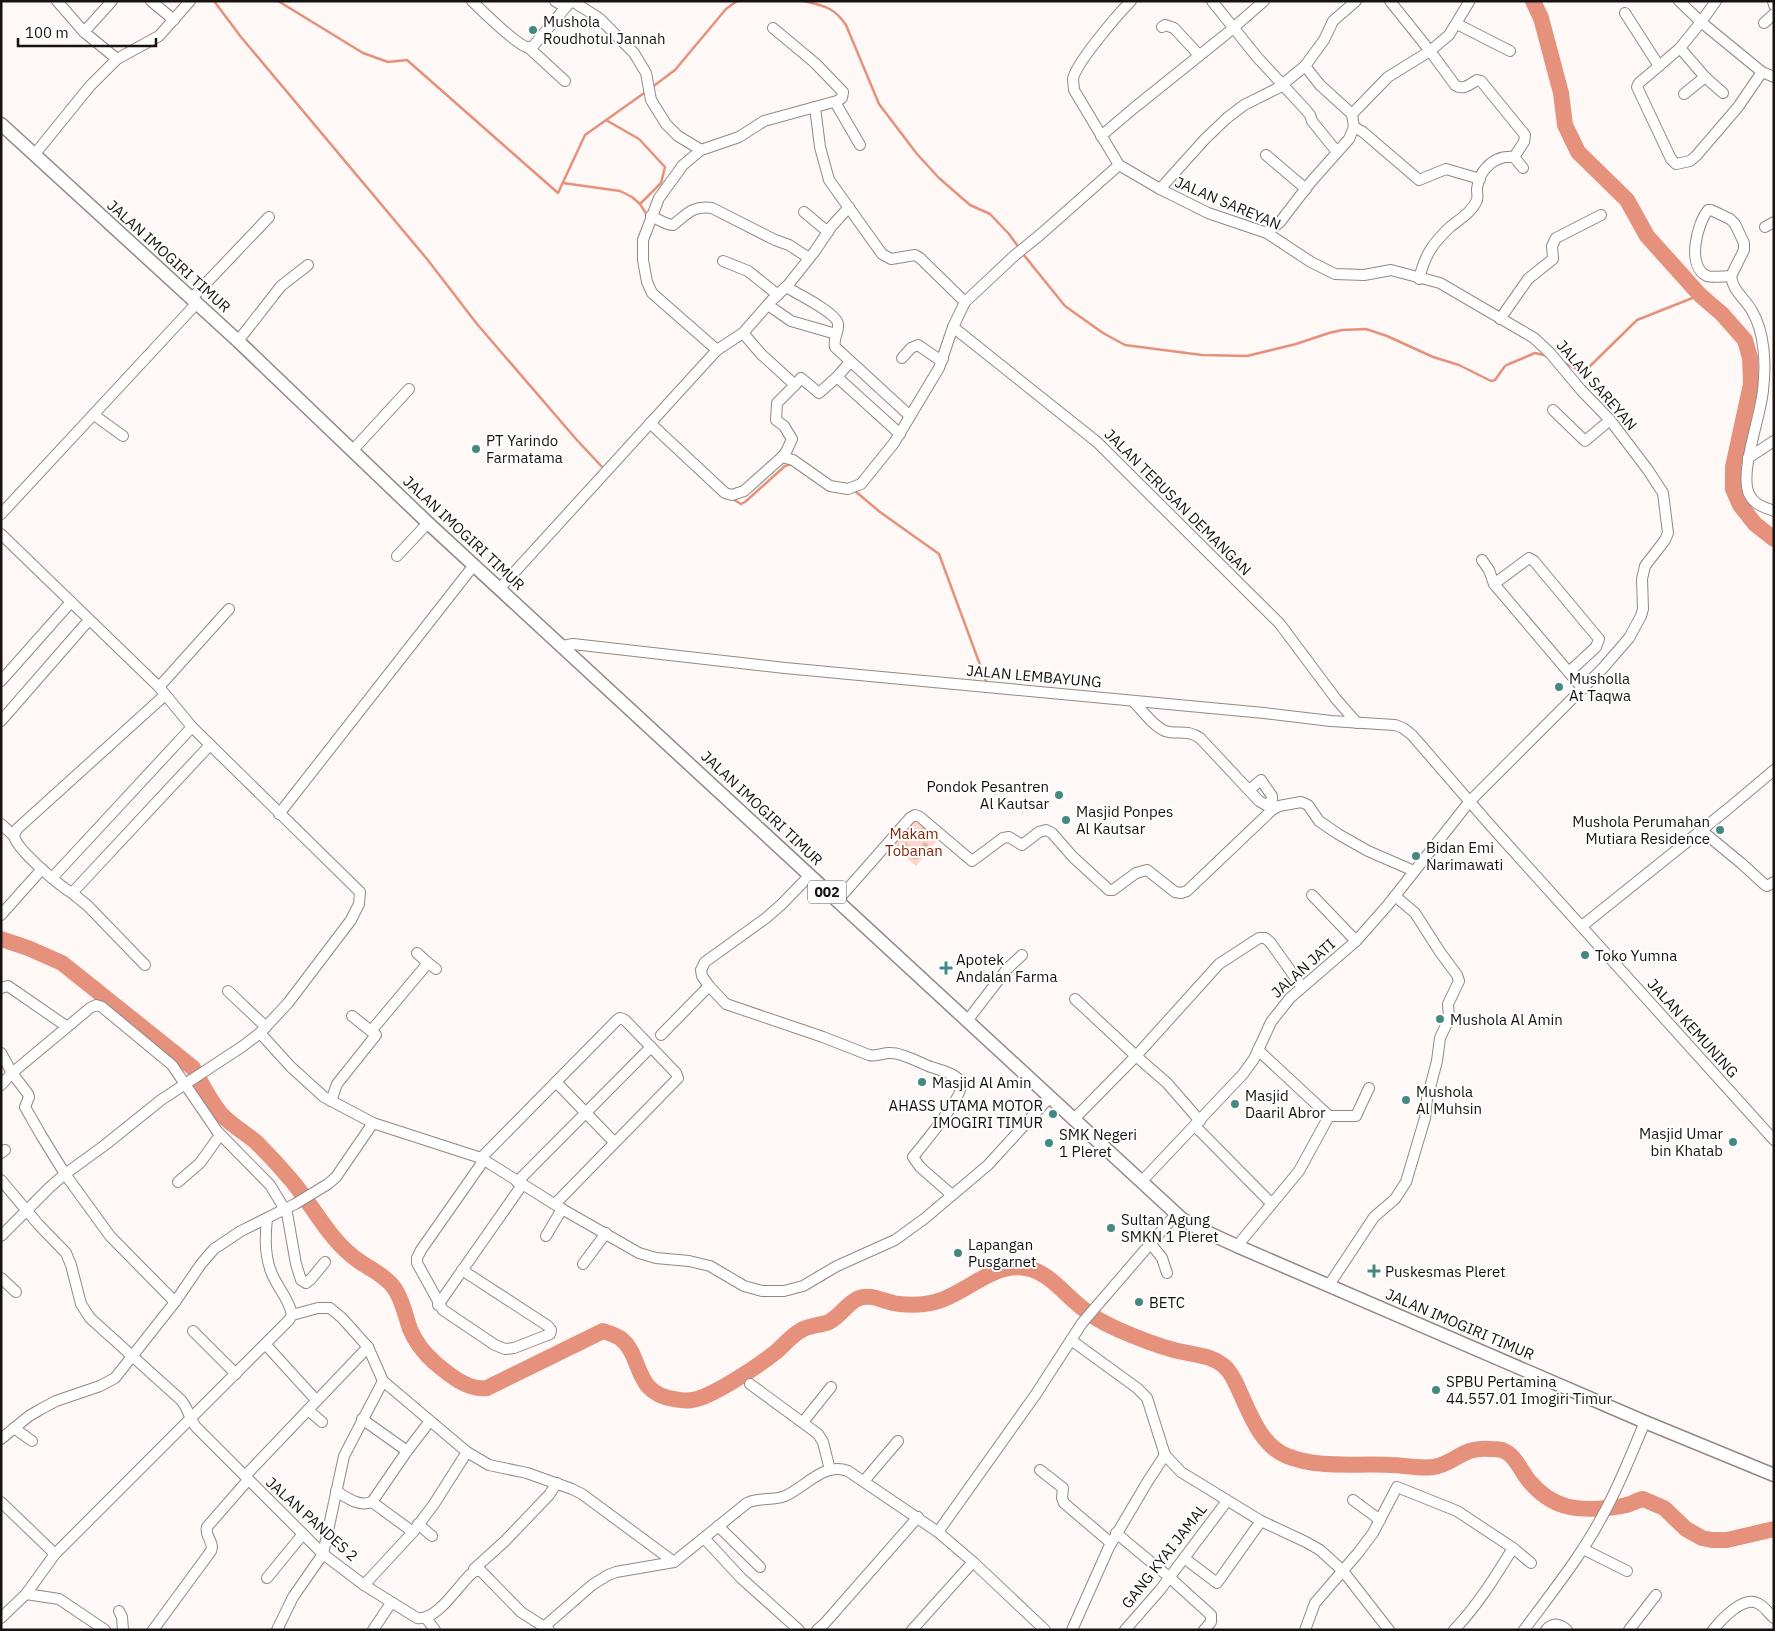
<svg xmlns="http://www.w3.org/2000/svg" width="1775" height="1631" font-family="'IBM Plex Sans',sans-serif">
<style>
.cemetery{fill:url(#cemetery-stones)}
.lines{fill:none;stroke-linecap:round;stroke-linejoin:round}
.stream{stroke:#e6917c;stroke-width:2.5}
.river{stroke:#e6917c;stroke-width:16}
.minor-casing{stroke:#948885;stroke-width:12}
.major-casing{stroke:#948885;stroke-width:15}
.minor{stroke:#fff;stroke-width:10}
.major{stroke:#fff;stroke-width:12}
.poi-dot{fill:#448980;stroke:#fff;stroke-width:2}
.labels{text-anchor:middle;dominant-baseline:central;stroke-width:4;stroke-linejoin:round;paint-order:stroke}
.shield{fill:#fff;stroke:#5c5958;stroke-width:1}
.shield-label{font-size:14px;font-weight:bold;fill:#161211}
.poi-label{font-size:15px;fill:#161211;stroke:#fff;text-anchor:start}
.street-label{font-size:15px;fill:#161211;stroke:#fff}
.park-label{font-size:15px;fill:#872309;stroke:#fff}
</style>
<defs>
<pattern id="cemetery-stones" width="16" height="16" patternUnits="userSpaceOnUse" patternTransform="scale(1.25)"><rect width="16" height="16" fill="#fed5cb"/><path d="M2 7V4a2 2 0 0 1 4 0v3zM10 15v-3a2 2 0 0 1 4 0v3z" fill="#d9b6ad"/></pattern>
</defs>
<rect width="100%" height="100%" fill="#fef8f7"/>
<polygon class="cemetery" points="914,817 940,837 916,866 890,844"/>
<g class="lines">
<g class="stream">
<polyline points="214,1 241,37 427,259 477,324 576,439 605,470"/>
<polyline points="278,1 363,53 388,62 407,60 558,193 585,135 647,91"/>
<path d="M 804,1 C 824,6 834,7 846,25 L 879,104 L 917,154 L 939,178 L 970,205 L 990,214 L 1009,234 L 1020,249"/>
<polyline points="651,88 675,70 726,9 737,1"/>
<polyline points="606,120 639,139 665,167 661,183 640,204 647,215"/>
<polyline points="563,183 620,191 632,197 640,204"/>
<polyline points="1023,254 1065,306 1103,333 1125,345 1202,355 1247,356 1296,344 1329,333 1342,330 1366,329 1387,336 1433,357 1459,365 1491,381 1495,380 1505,366 1509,364 1535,353 1548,356"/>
<polyline points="1564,363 1580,370 1585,371 1637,320 1700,295"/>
<polyline points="855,491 880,512 939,554 986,681"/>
<polyline points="731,498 741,504 745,502 785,466 791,464"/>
</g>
<g class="river">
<polyline points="1533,1 1541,18 1561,93 1565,125 1578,152 1627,200 1647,236 1700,295 1722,314 1745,340 1750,358 1751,384 1733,467 1733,489 1740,505 1755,524 1774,539"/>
<path d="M 1,939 L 28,948 L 62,963 L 187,1063 L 193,1068 C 202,1084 211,1103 223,1116 C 233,1126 245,1133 256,1142 C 268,1154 281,1168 292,1181 C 312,1205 327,1235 351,1255 C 363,1266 379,1271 391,1284 C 401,1295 405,1314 410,1329 C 415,1341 424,1353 434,1362 C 448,1374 468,1391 487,1388 L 603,1331 C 609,1333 615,1335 620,1338 C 643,1355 633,1394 674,1399 C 679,1400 686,1401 692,1400 C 711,1398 761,1364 777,1351 C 784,1345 791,1336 800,1331 C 809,1325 819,1326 829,1322 C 840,1316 846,1305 857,1299 C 871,1292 885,1303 899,1304 C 910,1305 924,1305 935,1302 C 966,1294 992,1262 1026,1268 C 1050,1272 1066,1297 1085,1310 C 1094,1318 1106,1324 1117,1329 C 1135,1337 1155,1345 1174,1350 C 1192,1355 1212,1354 1226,1368 C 1231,1373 1235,1381 1238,1388 C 1250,1413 1260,1445 1287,1456 C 1320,1469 1356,1463 1390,1465 C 1404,1465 1419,1469 1433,1467 C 1455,1464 1462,1446 1490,1449 C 1494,1449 1498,1449 1502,1450 C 1516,1455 1521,1472 1530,1482 C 1552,1508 1576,1511 1607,1508 C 1613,1507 1620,1507 1626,1505 C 1632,1504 1637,1500 1643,1499 L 1664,1508 L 1686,1529 L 1702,1538 L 1712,1540 L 1727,1540 L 1774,1529"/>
</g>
<g class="minor-casing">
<g id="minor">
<polyline points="57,1 84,32 117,59"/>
<polyline points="151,1 174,20"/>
<path d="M 472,1 C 481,10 517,45 527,47 C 531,48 531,47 534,45 L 571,1"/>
<polyline points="555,1 560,4 566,1"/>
<polyline points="572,1 599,18 634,53 646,73 651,100 666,124 678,136 701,150"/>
<path d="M 1131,1 C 1119,13 1075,64 1073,79 C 1073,82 1074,87 1074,90 L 1119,165 L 1160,189 L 1208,213 L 1267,233 L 1311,262 L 1335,274 L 1364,275 L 1391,270 L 1440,283 L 1534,338 L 1550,353 L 1581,390 L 1610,420 L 1648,470 L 1663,493 L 1668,533 L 1665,540 L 1645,566 L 1642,579 L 1643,609 L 1641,616 L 1629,638 L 1603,668 L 1470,801 L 1387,906 L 1356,941 L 1290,998 L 1271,1022 L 1254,1059 L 1243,1074 L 1142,1181"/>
<polyline points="1212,1 1257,57 1305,109 1310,115 1312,121 1337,152"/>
<path d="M 1390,1 L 1430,51 L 1455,85 C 1463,91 1470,84 1477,80 L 1481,81 L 1525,135 L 1524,142 L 1514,157"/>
<polyline points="1679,1 1701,22 1762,72 1774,77"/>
<polyline points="1773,1 1774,5"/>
<polyline points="1625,13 1659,66 1680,48 1701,22 1716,1"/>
<polyline points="1764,23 1774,14"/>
<polyline points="1457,24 1510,51"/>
<polyline points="1162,27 1165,25 1174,28 1199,55"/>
<polyline points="84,32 112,1"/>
<polyline points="528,47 565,81"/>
<polyline points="1680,48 1705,77 1723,93"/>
<polyline points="1305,66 1320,85 1352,114"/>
<polyline points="1659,66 1639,83 1637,87 1671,159 1676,164 1690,161 1696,156 1738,107 1762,72"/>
<polyline points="1684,94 1705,77"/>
<polyline points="835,102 860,145"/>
<polyline points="815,107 820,147 829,180 882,254 891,259 915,255 920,258 965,302"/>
<polyline points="1354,127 1363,132 1419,180 1446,169 1480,179"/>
<polyline points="1101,136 1134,108 1225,35 1264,1"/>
<polyline points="34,155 90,86 117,59 159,36 190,1"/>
<polyline points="1266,155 1306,189"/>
<polyline points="1514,157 1523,168"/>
<polyline points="1160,189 1205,139 1227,118 1244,105 1278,88 1305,66 1324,40 1333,21 1356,1"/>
<path d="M 1708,210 L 1711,210 L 1730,219 L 1735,224 L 1744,243 L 1744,250 L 1731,276 C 1724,276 1713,278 1707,276 C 1686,266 1697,224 1708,210 Z"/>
<polyline points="804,212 828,232"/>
<path d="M 651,216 C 658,219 666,225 673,225 C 687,214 693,205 712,208 L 775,240 L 789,245 L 809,258"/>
<polyline points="1765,227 1774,222"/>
<polyline points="1267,233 1280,222 1310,183 1349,139 1354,127 1352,114 1388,77 1430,51 1449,35 1469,2"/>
<polyline points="723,261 748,271 778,295"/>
<path d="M 1731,276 C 1733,292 1745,298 1752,311 C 1765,333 1766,365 1763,390 C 1761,416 1739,472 1749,494 C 1754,505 1764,507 1774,511"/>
<path d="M 1419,279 C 1425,255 1432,244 1450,227 C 1460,219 1472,212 1477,200 C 1478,196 1477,193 1477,189 C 1478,181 1481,173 1486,168 C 1493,160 1503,156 1514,157"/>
<path d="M 786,287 C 796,293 837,313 838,324 C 839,332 833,338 835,347 L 910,416"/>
<polyline points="191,299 269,217"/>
<polyline points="768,305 791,321 836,334"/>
<polyline points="1500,319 1528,279 1553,259 1552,246 1556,238 1601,215"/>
<polyline points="953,327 1097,442 1280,624 1336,699 1357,723"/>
<polyline points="743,333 772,300 788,285 815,251 831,227 849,207"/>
<polyline points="238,341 281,286 308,265"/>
<polyline points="717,350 743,333 761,354 795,385 777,403 776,420 784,426 792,439 786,452 782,457"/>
<polyline points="902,358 911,348 918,345 937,358 943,359"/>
<polyline points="837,377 850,362"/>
<polyline points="795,385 801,378 819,393 837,377 900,434"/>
<polyline points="1553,410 1585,441 1610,420"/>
<polyline points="94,415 123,436"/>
<polyline points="650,423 725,493 732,495 744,491 782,457 793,460 830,486 848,489 861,484 894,443 939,368 953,327 965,302 1014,256 1041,234 1119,165"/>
<polyline points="352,451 409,389"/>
<polyline points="1748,458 1774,441"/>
<polyline points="1,514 196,304"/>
<polyline points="1,534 159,687 192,727 360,892 359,904 351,920 288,1003 260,1033 243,1046 161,1100 105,1145 65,1174 50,1187 1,1236"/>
<polyline points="397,556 428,523"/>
<polyline points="1482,560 1489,570 1494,584 1583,689"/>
<polyline points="1494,584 1529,558 1534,561 1599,639 1596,647 1569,672"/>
<polyline points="500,588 717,350 652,293 647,282 643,260 643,240 659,198 683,165 701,150 739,137 764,121 837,101 842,98 843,92 815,63 773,28"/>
<polyline points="563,646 573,644 785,668 1264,713 1331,721 1395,725 1403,728 1412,735 1490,825 1774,1140"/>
<polyline points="1,681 71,602"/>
<polyline points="159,687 229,609"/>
<path d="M 165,695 L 17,829 L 14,836 C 17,850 60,886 72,893 L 210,745"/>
<path d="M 1133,701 C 1142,710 1153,726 1165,731 C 1177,735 1188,729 1200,738 L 1259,801 L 1266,805 L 1272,800 L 1272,796 L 1261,780 L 1249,790"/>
<polyline points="1,721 89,620"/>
<polyline points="279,814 474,565"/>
<polyline points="1,824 14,836"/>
<polyline points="1701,830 1741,863 1764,884 1767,886 1774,882"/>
<path d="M 810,875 L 782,904 L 766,918 L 705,962 L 701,970 L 702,976 L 709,986 L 726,1004 L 823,1037 L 869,1055 C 879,1057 883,1052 891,1053 C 903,1053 920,1063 931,1067 C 940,1070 958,1074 961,1083 C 965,1095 921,1147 913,1157 L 920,1167 L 952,1195"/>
<polyline points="52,878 192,727"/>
<polyline points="72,893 88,906 145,965"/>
<polyline points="1312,895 1356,941"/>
<polyline points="837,901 910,818 915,815 920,817 972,861 1003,838 1009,837 1022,845 1039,832 1046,830 1052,833 1073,857 1109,890 1113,890 1136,873 1147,870 1175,892 1181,893 1187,891 1272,810 1279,806 1301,802 1308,805 1319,821 1338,834 1368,851 1414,871"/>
<polyline points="1,915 42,869"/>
<polyline points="1582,926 1729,808 1774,770"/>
<polyline points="428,963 436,969"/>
<polyline points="1,988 8,986 66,1026"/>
<polyline points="228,991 266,1027"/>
<polyline points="1075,999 1136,1056 1219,964 1259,938 1265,938 1270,942 1302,987"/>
<polyline points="967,1021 1007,969 1022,955"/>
<polyline points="371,1031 428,963 417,953"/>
<polyline points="260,1033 291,1067 324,1097 373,1123 481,1158 562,1209 639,1253 656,1258 689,1261 710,1266 744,1286 762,1291 784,1291 803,1286 837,1266 895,1240 924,1219 988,1165 1050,1097"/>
<polyline points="661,1035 709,986"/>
<polyline points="1258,1050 1329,1116 1356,1116 1369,1088"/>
<polyline points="1,1053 12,1073 1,1085"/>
<polyline points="556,1082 614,1142"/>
<polyline points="331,1101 337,1084 376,1035 352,1016"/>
<polyline points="1074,1119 1136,1056 1167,1083 1200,1121"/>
<polyline points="1195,1126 1271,1203"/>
<polyline points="1,1153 5,1150"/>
<polyline points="481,1158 617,1020 620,1018 625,1020 676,1073 678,1078 555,1204"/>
<path d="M 1,1180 L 38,1224 L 66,1253 L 71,1265 L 81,1304 L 90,1318 L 181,1400 C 188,1408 189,1418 196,1427 L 323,1554 L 364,1585 L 417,1618 C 437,1621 457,1587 471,1574 L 475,1571 L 481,1571 L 521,1612 L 549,1630"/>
<polyline points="178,1182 200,1163 220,1135"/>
<polyline points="517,1182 651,1047"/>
<polyline points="546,1236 562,1209"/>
<polyline points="1151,1244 1162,1258 1167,1273"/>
<polyline points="1237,1246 1299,1171 1329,1116"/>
<polyline points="583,1264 606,1233"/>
<polyline points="462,1270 548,1326 551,1330 550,1334 514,1348 505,1349 495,1345 443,1310 417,1263 417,1258 421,1250 484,1160"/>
<polyline points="1,1278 16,1292"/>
<polyline points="1329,1285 1374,1217 1395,1199 1406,1182 1425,1118 1427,1099 1437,1061 1440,1038 1449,1019 1448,1004 1459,981 1457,975 1440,952 1415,913 1395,896"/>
<polyline points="175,1302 110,1236 65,1174 41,1135 25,1107 29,1097 28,1094 12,1073 90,1008 96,1005 102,1007 172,1065 217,1131 270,1185 287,1213 296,1264 301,1280 306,1283 311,1279 325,1262"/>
<polyline points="438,1305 522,1185"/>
<polyline points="292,1315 318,1308 330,1308 342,1318 368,1347 383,1381 467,1452 489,1465 527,1473 572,1489 582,1494 674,1562"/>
<polyline points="193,1331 236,1374"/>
<polyline points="1071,1340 1137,1388 1147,1398 1165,1455 1181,1472 1261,1521 1306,1542 1320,1550 1343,1571 1389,1630"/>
<polyline points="266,1345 316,1400"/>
<polyline points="750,1384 818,1434 823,1442 830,1470"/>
<polyline points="308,1410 322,1422"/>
<polyline points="362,1419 407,1451"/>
<polyline points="803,1422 831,1387"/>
<polyline points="14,1428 32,1441"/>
<polyline points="1,1439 29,1416 41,1409 56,1401 100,1386 115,1378 175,1302 201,1264 214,1249 241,1231 295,1204 328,1184 336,1177 373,1123"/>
<polyline points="1040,1470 1063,1488 1062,1498 1064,1503 1111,1543"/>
<polyline points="245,1476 368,1347"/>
<polyline points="864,1481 898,1441"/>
<path d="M 336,1491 C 347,1498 359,1507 372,1502 L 407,1451 L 430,1421"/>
<polyline points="1353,1500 1380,1520"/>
<polyline points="1,1502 55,1554"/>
<polyline points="372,1502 413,1532"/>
<polyline points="418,1524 432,1536"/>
<polyline points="718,1526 760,1567"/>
<polyline points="938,1532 1036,1394 1082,1323 1176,1214"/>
<polyline points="1116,1533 1169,1577 1211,1615 1211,1622 1204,1630"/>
<polyline points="704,1538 741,1578 799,1630"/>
<polyline points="1583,1549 1627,1571"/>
<polyline points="1184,1558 1217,1583 1261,1521"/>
<polyline points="477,1571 474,1569 505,1541 549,1495 557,1483"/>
<polyline points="267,1578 303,1534"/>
<polyline points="364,1585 413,1532 434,1504 467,1452"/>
<polyline points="26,1594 59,1599 105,1630"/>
<polyline points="119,1611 122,1617 123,1630"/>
<path d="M 1,1618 L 26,1594 L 55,1554 L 289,1320 L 292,1315 C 290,1302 281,1292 275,1280 C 264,1261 265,1238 267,1218"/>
<polyline points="426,1618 435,1630"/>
<path d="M 545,1626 L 592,1585 L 608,1575 L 616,1572 L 674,1562 L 747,1503 C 759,1497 773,1501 785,1496 C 806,1487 823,1462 848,1471 L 938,1532 L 973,1562 L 1045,1630"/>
<path d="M 153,1630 L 211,1551 C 215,1542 204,1536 207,1527 L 248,1480"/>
<polyline points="277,1630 293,1597 323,1554 344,1456 383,1381"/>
<polyline points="373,1630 391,1603"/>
<polyline points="817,1630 825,1623 918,1517"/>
<polyline points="912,1630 973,1562"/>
<polyline points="1072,1630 1109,1547 1148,1481 1165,1455"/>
<polyline points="1125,1630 1160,1590 1227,1501"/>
<polyline points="1305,1630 1315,1603 1358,1553 1373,1533 1397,1487 1457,1511 1513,1548 1531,1563"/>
<path d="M 1454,1630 C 1478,1605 1495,1577 1513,1548"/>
<path d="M 1524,1630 C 1552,1592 1582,1555 1604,1513 C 1620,1484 1632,1452 1645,1422"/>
<path d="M 1546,1630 C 1553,1622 1560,1624 1567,1630"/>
<polyline points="1629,1630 1656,1595"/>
<path d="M 1713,1630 C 1721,1620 1744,1594 1759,1604 C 1765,1607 1769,1614 1774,1618"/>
</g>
</g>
<g class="major-casing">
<polyline id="major" points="1,124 238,341 428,523 1182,1219 1198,1228 1237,1246 1645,1422 1774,1475"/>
</g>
<use href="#minor" class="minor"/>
<use href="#major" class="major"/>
</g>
<g class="poi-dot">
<circle cx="533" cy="30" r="5"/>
<circle cx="476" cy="449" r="5"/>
<circle cx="1559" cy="687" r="5"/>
<circle cx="1059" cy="795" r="5"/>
<circle cx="1066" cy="820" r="5"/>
<circle cx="1720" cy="830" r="5"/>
<circle cx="1416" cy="856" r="5"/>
<circle cx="1585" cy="955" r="5"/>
<path d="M943.5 960.5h5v5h5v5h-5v5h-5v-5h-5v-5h5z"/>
<circle cx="1440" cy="1019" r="5"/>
<circle cx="922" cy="1082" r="5"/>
<circle cx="1406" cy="1100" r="5"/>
<circle cx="1235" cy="1104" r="5"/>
<circle cx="1053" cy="1114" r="5"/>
<circle cx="1733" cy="1142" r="5"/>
<circle cx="1049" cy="1143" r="5"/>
<circle cx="1111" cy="1228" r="5"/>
<circle cx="958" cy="1253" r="5"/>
<path d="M1371.5 1263.5h5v5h5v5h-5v5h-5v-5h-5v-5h5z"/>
<circle cx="1139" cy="1302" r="5"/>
<circle cx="1436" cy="1390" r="5"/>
</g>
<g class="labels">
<rect class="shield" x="808" y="880.5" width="38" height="23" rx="4"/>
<g class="shield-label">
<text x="827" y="892">002</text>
</g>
<g class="poi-label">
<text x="543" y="21">Mushola<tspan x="543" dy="17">Roudhotul Jannah</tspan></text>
<text x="486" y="440">PT Yarindo<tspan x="486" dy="17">Farmatama</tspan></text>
<text x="1569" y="678">Musholla<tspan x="1569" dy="17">At Taqwa</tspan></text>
<text x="1049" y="786" text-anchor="end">Pondok Pesantren<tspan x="1049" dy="17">Al Kautsar</tspan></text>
<text x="1076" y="811">Masjid Ponpes<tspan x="1076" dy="17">Al Kautsar</tspan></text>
<text x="1710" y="821" text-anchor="end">Mushola Perumahan<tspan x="1710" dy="17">Mutiara Residence</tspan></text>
<text x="1426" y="847">Bidan Emi<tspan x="1426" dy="17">Narimawati</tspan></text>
<text x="1595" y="955">Toko Yumna</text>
<text x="956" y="959">Apotek<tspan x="956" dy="17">Andalan Farma</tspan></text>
<text x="1450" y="1019">Mushola Al Amin</text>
<text x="932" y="1082">Masjid Al Amin</text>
<text x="1416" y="1091">Mushola<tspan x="1416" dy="17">Al Muhsin</tspan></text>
<text x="1245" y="1095">Masjid<tspan x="1245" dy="17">Daaril Abror</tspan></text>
<text x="1043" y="1105" text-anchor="end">AHASS UTAMA MOTOR<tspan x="1043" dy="17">IMOGIRI TIMUR</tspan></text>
<text x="1723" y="1133" text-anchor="end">Masjid Umar<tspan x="1723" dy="17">bin Khatab</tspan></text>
<text x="1059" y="1134">SMK Negeri<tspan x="1059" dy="17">1 Pleret</tspan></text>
<text x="1121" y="1219">Sultan Agung<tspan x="1121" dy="17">SMKN 1 Pleret</tspan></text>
<text x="968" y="1244">Lapangan<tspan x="968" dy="17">Pusgarnet</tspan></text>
<text x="1385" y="1271">Puskesmas Pleret</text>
<text x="1149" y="1302">BETC</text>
<text x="1446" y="1381">SPBU Pertamina<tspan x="1446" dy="17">44.557.01 Imogiri Timur</tspan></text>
</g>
<g class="street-label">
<text transform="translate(1228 203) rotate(23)">JALAN SAREYAN</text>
<text transform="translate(169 256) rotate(42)">JALAN IMOGIRI TIMUR</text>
<text transform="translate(1597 385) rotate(49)">JALAN SAREYAN</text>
<text transform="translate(1178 502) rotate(45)">JALAN TERUSAN DEMANGAN</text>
<text transform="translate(464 533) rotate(43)">JALAN IMOGIRI TIMUR</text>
<text transform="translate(1034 676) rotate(5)">JALAN LEMBAYUNG</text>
<text transform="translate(762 808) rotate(43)">JALAN IMOGIRI TIMUR</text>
<text transform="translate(1303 968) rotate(-42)">JALAN JATI</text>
<text transform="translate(1693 1028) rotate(48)">JALAN KEMUNING</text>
<text transform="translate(1460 1324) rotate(23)">JALAN IMOGIRI TIMUR</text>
<text transform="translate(312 1519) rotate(42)">JALAN PANDES 2</text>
<text transform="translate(1164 1556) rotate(-52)">GANG KYAI JAMAL</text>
</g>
<g class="park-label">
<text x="914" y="833">Makam<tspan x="914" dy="17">Tobanan</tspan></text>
</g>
</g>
<rect width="1775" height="1631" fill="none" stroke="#161211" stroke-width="5"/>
<path d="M18 38v8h138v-8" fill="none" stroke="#161211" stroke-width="2.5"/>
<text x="25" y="38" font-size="15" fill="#161211" stroke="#ffffff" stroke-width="4" paint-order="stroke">100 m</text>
</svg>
